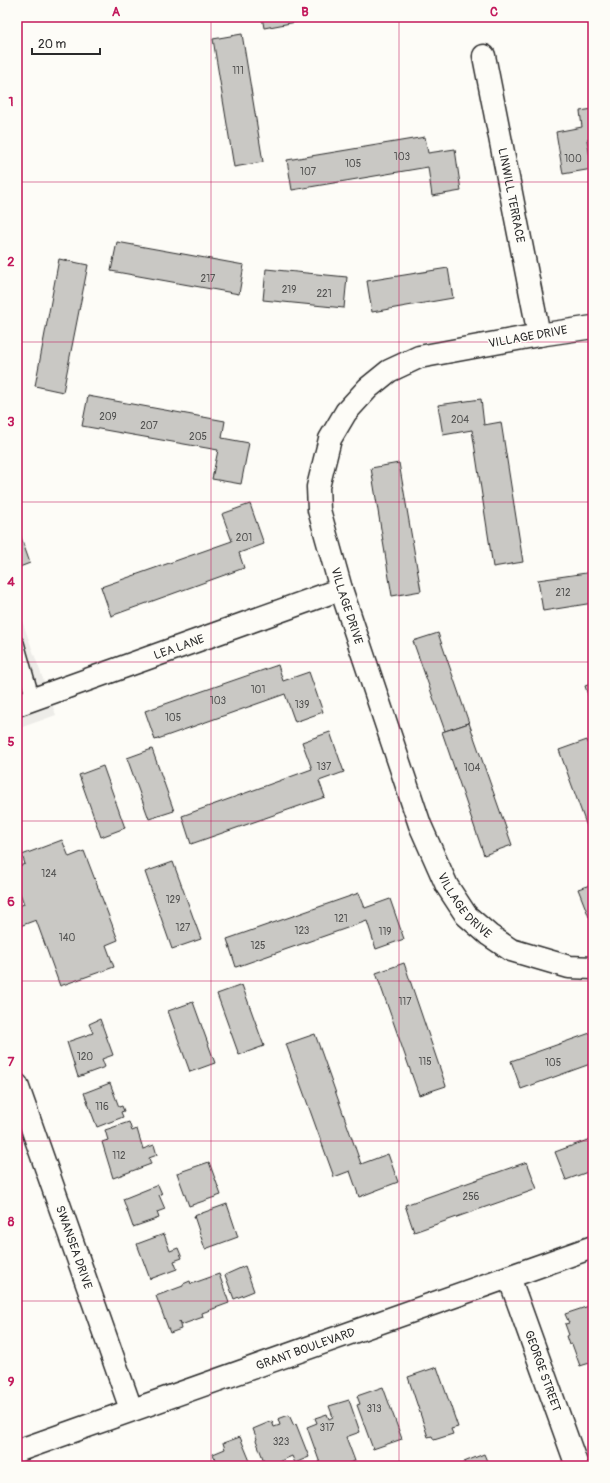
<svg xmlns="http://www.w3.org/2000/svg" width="610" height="1483" font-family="Pangolin,sans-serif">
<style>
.built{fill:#edece8}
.building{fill:#c9c8c4;stroke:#2b2b2b}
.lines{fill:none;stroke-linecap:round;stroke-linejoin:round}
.service-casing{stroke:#2b2b2b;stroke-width:16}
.minor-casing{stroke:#2b2b2b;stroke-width:25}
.tertiary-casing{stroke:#2b2b2b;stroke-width:25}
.service{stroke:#fdfcf7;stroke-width:13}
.minor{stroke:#fdfcf7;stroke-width:22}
.tertiary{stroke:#fdfcf7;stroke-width:22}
.grid{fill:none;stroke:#c2185b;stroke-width:1;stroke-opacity:0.55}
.labels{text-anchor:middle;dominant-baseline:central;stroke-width:3;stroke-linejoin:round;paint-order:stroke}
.number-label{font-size:10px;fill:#525251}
.street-label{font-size:12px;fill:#2b2b2b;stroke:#fdfcf7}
.neatline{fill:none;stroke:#c2185b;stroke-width:1.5}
.grid-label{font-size:13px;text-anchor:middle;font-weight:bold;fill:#c2185b}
</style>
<rect width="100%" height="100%" fill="#fdfcf7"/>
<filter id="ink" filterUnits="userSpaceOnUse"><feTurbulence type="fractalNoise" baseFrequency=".025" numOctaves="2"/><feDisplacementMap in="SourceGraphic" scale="8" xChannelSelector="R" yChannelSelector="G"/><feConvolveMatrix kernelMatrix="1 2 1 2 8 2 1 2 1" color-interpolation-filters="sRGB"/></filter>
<g filter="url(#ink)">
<polygon class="built" points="17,607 56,715 17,729"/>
<g class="building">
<polygon points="262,17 323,17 264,28"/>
<polygon points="242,34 263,162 234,167 213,39"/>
<polygon points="593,109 593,139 587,140 592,169 563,174 556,132 582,127 580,111"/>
<polygon points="425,137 428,153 455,149 461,191 432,196 428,167 292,190 287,160"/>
<polygon points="117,242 244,265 239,294 111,271"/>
<polygon points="59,259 88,265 63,392 35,386"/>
<polygon points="448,268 453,298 372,312 367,281"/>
<polygon points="266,269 347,277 344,308 263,300"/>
<polygon points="88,396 225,421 222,438 249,443 241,484 212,479 218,450 82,426"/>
<polygon points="481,399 484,425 501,422 523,562 493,567 472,430 443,435 438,405"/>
<polygon points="399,463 421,591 392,596 371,468"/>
<polygon points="250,504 264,544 239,553 244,568 111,616 101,587 232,541 222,514"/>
<polygon points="17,526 30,563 17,568"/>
<polygon points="593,572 593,603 543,611 538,580"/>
<polygon points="438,633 469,723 445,731 413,641"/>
<polygon points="278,665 283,681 309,672 323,712 295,722 285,694 155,740 145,711"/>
<polygon points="593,683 593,710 585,686"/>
<polygon points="469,723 512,845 484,855 442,732"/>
<polygon points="330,732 344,772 319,781 325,797 191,844 182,816 312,769 302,742"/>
<polygon points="587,740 593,756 593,843 559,750"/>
<polygon points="152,749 174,811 149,819 127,758"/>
<polygon points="103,766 125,828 101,837 79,775"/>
<polygon points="62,840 69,857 84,851 118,940 106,945 114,967 60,986 36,920 20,926 17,918 17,907 24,904 17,885 17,867 25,864 22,855"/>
<polygon points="173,862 201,939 172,949 145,872"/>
<polygon points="593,884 593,916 589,917 578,889"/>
<polygon points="359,893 365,908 390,899 404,939 376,949 367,921 236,967 227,939"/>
<polygon points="404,963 446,1086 419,1095 376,973"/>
<polygon points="242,985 264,1046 239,1055 217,994"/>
<polygon points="193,1002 215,1063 190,1072 168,1011"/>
<polygon points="100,1019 113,1055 102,1059 105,1067 78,1077 67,1042 93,1033 89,1024"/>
<polygon points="593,1032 593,1063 521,1089 511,1061"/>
<polygon points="315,1034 361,1164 388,1154 398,1182 359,1197 350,1171 334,1177 286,1044"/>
<polygon points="110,1083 119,1107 122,1106 124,1111 121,1112 123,1117 97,1127 84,1093"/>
<polygon points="129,1122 132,1131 137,1129 143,1149 154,1145 157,1155 149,1158 151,1164 113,1178 102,1142 108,1140 105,1130"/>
<polygon points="593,1138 593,1170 566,1180 555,1152"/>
<polygon points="209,1162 221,1195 189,1206 177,1173"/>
<polygon points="527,1162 537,1189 414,1232 405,1205"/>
<polygon points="158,1185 162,1194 159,1195 165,1209 157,1212 159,1218 133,1227 123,1199"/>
<polygon points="227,1204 238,1237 205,1249 194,1216"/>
<polygon points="164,1234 170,1251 178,1248 182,1258 174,1261 177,1269 150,1279 137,1244"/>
<polygon points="245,1266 254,1291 234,1299 225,1275"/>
<polygon points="219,1274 229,1303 202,1313 203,1317 181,1325 179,1321 181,1329 170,1333 156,1296 183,1286 183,1284 190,1281 191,1284"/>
<polygon points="589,1306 592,1314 593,1314 593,1362 580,1366 572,1344 569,1345 566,1336 569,1335 565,1324 569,1323 565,1314"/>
<polygon points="437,1367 458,1427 451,1429 453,1434 434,1440 432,1436 428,1437 408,1377"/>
<polygon points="383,1387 402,1439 373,1449 357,1405 360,1404 357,1396"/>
<polygon points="349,1400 360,1432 346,1437 355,1461 341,1466 321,1466 307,1427 317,1423 315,1418 327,1414 329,1419 333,1417 329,1406"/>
<polygon points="289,1415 294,1426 296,1424 309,1457 295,1463 292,1456 271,1465 270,1462 265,1464 256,1440 257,1439 253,1429 272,1421 274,1427 280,1425 278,1419"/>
<polygon points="240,1437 252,1466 218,1466 213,1454 225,1449 223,1443"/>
<polygon points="484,1454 489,1466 465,1466 464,1462"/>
</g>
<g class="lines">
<g class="service-casing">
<polyline id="service" points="17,643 33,699"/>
</g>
<g class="minor-casing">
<g id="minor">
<path id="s1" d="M 484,56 L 539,335"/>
<path id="s2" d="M 593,327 L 539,335 L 419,357 L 389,371 L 368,388 L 346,412 L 330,439 L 318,487 L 319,510 L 341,589 L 420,825 L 447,886 L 466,915 L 489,935 L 511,950 L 569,967 L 593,968"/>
<path id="s3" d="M 17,705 L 341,589"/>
<path id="s4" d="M 17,1085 L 131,1409"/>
<path id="s5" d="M 509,1277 L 577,1466"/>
</g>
</g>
<g class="tertiary-casing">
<g id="tertiary">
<path id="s6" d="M 17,1451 L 593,1247"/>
</g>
</g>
<use href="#service" class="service"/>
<use href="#minor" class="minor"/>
<use href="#tertiary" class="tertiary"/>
</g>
</g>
<path class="grid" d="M 211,17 L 211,1466M 399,17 L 399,1466M 17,182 L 593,182M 17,342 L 593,342M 17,502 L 593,502M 17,662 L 593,662M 17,821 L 593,821M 17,981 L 593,981M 17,1141 L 593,1141M 17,1301 L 593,1301"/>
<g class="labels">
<g class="number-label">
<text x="238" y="71">111</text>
<text x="402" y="157">103</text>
<text x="573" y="159">100</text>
<text x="353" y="164">105</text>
<text x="308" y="172">107</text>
<text x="208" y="279">217</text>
<text x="289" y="290">219</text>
<text x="324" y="294">221</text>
<text x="108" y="417">209</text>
<text x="460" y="420">204</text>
<text x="149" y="426">207</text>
<text x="198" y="437">205</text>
<text x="244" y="538">201</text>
<text x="563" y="593">212</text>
<text x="258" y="690">101</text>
<text x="218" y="701">103</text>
<text x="302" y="705">139</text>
<text x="173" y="718">105</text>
<text x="324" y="767">137</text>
<text x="472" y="768">104</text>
<text x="49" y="874">124</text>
<text x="173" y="900">129</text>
<text x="341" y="919">121</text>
<text x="183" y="928">127</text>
<text x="302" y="931">123</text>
<text x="385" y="932">119</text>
<text x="67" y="938">140</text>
<text x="258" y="946">125</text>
<text x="405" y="1002">117</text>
<text x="85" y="1057">120</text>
<text x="425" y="1062">115</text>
<text x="553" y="1063">105</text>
<text x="102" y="1107">116</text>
<text x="119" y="1156">112</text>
<text x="471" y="1197">256</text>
<text x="374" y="1409">313</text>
<text x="327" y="1428">317</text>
<text x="281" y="1442">323</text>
</g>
<g class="street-label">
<text stroke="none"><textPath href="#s1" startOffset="142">LINWILL TERRACE</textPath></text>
<text transform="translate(528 337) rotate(-10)">VILLAGE DRIVE</text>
<text stroke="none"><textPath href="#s2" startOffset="473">VILLAGE DRIVE</textPath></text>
<text stroke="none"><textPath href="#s3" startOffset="172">LEA LANE</textPath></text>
<text stroke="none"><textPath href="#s2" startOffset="797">VILLAGE DRIVE</textPath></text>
<text stroke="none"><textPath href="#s4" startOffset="172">SWANSEA DRIVE</textPath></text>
<text stroke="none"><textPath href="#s6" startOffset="306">GRANT BOULEVARD</textPath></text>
<text stroke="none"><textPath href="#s5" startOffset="100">GEORGE STREET</textPath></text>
</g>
</g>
<rect width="610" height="1483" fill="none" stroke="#fdfcf7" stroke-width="44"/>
<path d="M32 48v6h68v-6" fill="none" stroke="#2b2b2b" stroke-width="2"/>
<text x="38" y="48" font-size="12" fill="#2b2b2b" stroke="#fdfcf7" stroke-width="3" paint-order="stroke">20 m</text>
<rect x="22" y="22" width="566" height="1439" class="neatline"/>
<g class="grid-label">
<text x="116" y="16">A</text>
<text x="305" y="16">B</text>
<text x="494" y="16">C</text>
<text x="11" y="106">1</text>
<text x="11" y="266">2</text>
<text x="11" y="426">3</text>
<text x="11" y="586">4</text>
<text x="11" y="746">5</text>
<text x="11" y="906">6</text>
<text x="11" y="1066">7</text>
<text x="11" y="1226">8</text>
<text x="11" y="1386">9</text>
</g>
</svg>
